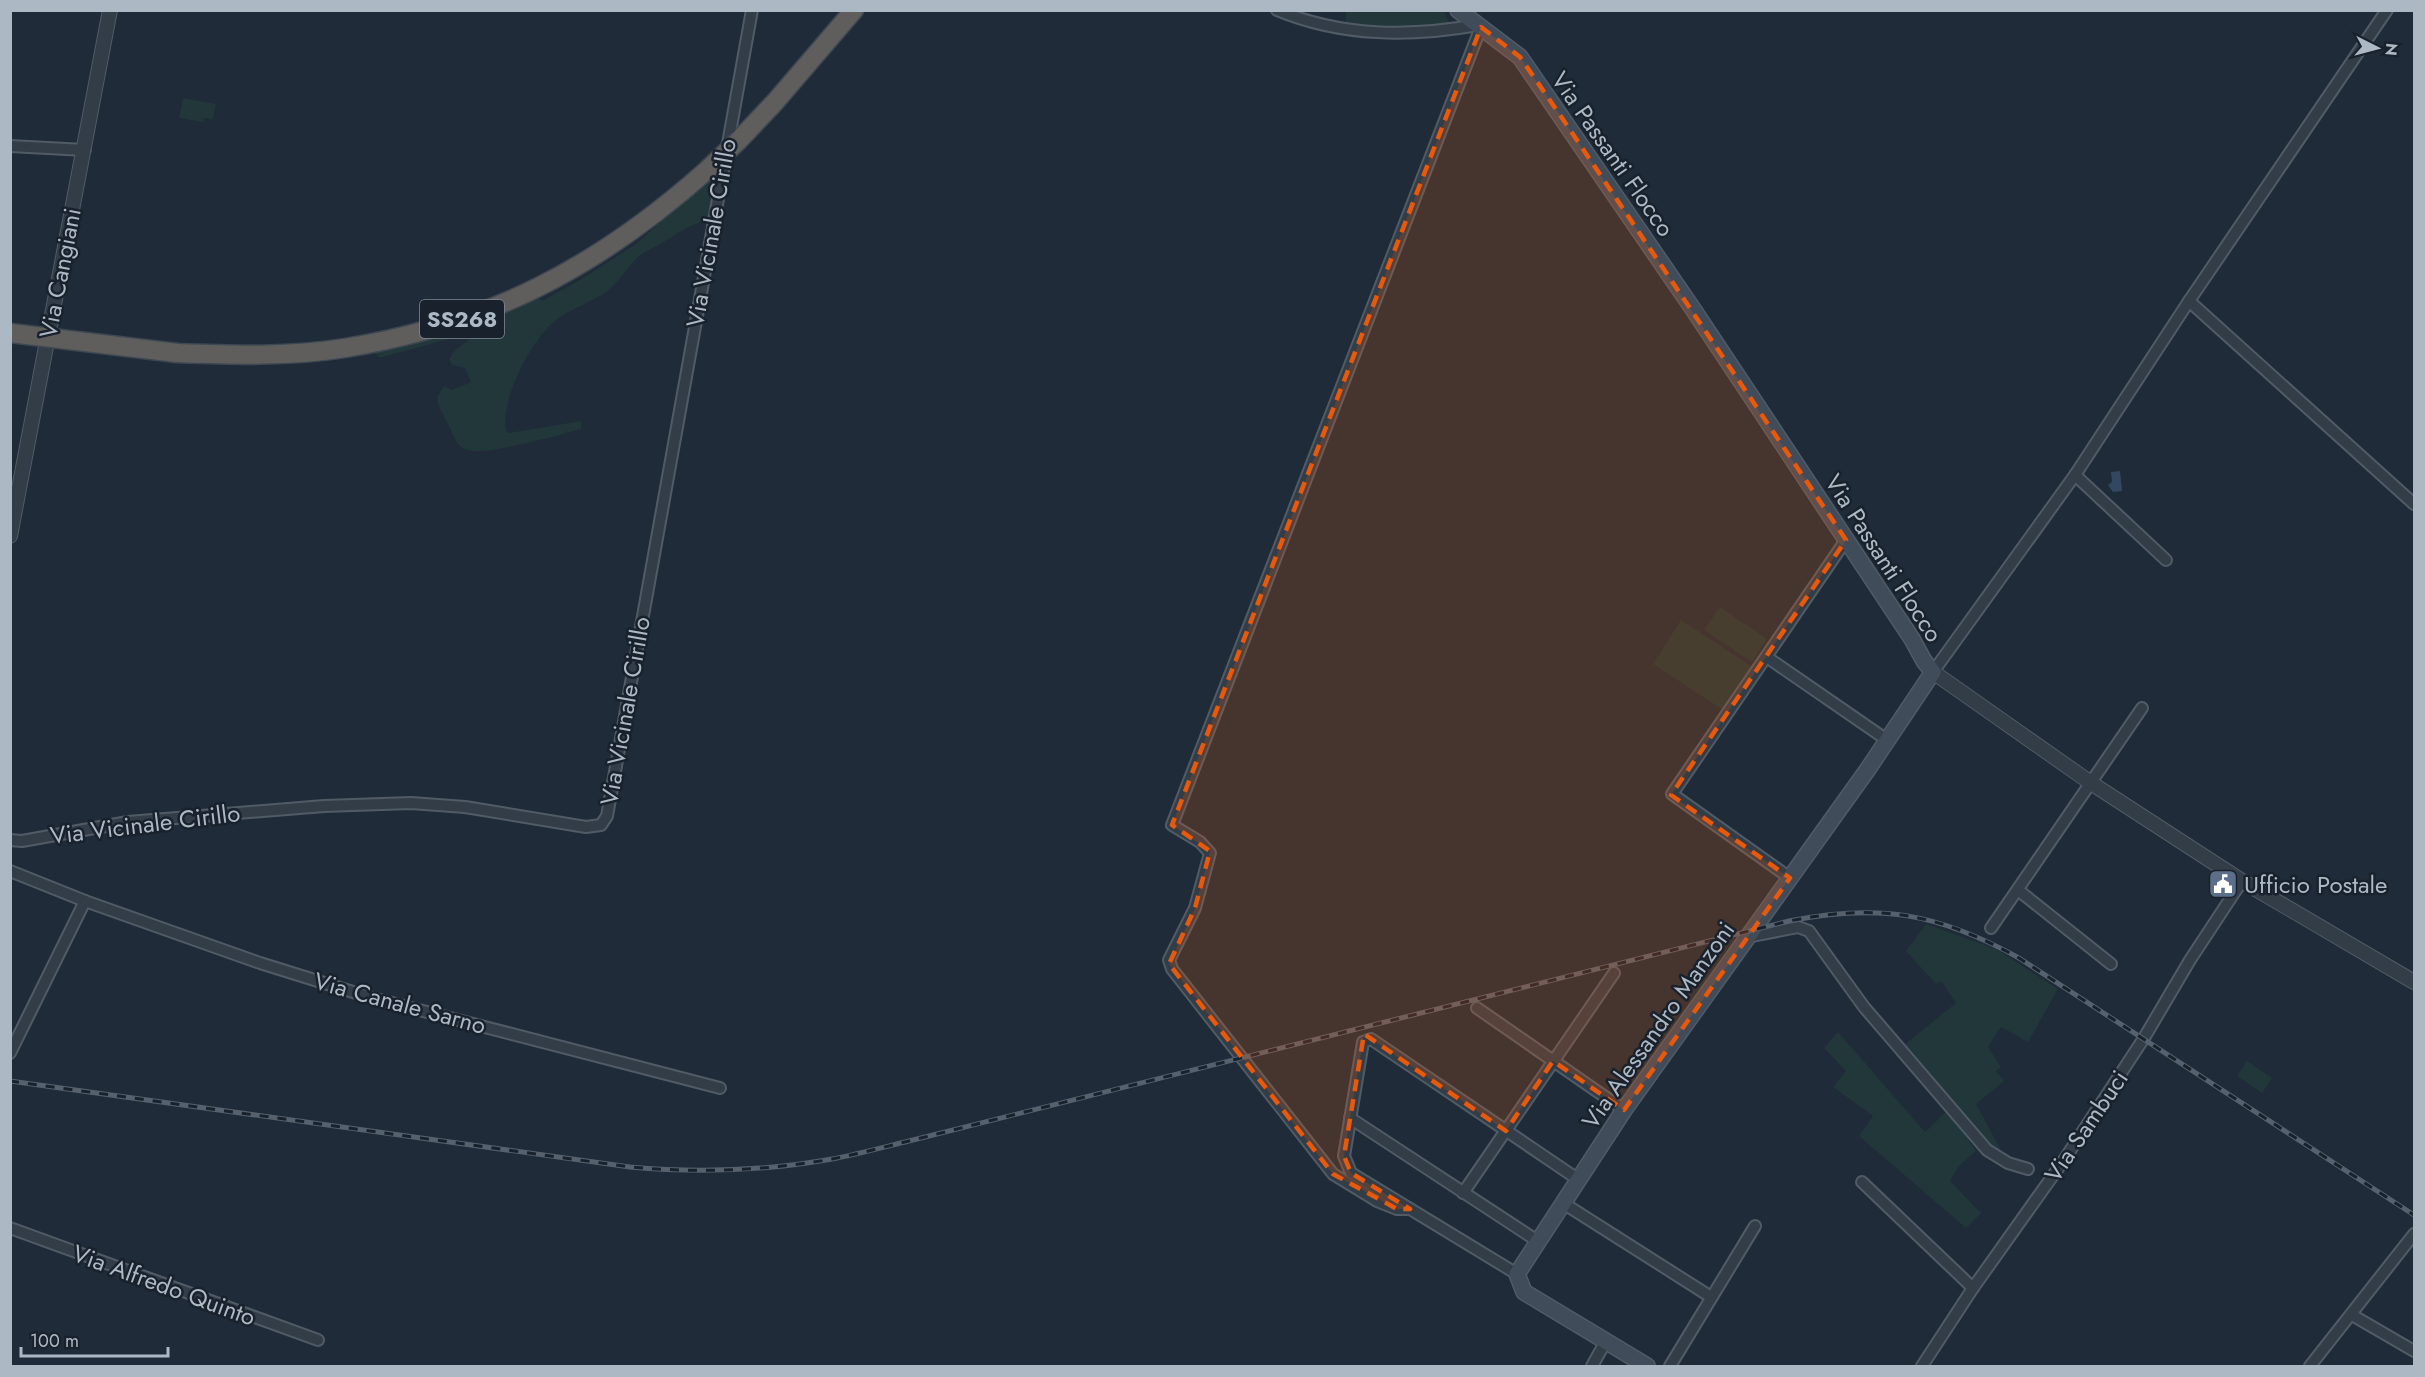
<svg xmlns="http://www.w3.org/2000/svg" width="2425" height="1377" font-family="Jost,sans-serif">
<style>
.green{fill:#213739}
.water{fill:#324860}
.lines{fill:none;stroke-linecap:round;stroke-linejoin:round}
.minor-casing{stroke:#505b66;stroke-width:14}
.tertiary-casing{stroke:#505b66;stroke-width:16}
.secondary-casing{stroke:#505b66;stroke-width:18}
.trunk-casing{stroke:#3d4853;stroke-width:21}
.minor{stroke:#333d48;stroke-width:10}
.tertiary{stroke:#333d48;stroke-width:14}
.secondary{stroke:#414c5b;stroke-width:15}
.trunk{stroke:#605e5c;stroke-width:18}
.rail-casing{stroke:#55616f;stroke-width:5}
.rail{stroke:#19222c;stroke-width:3;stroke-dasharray:9;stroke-linecap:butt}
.trunk-bridge-casing{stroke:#3d4853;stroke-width:21;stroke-linecap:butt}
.trunk-bridge{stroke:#605e5c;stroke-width:18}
.marked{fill:#e8590c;fill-opacity:0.2;stroke:#e8590c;stroke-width:4.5;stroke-dasharray:12 8;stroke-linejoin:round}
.labels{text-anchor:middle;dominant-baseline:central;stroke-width:5;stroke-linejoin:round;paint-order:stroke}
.shield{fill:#19222c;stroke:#818b97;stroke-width:1.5}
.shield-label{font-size:22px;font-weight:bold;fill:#adb8c5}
.street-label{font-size:24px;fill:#adb8c5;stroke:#19222c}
.poi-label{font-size:24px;fill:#adb8c5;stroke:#19222c;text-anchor:start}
</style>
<rect width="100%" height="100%" fill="#1f2b38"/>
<g class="green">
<path d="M 1346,10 L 1443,11 L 1449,22 L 1446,24 C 1412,28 1380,28 1346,24 Z"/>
<polygon points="183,98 216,104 213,119 204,118 203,122 179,118"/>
<path d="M 714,174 L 717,175 L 709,220 C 687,225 678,234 660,244 C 652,249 645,251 637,258 C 627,268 618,283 606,292 C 590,303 570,309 555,321 C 531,340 500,400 506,431 L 509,433 L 581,421 L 581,429 C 559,435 485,456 468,450 C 455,446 454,436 449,426 C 444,416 438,408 437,397 L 444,386 L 452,390 L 471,382 L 465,368 L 453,365 L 449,361 C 453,347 469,344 474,332 L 383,357 L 379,357 L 372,351 L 424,340 L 538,298 L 542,301 L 583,278 L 636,244 Z"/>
<polygon points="1720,607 1767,639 1752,662 1704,630"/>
<polygon points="1681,620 1751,666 1723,710 1653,664"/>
<polygon points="1926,924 1996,949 2058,989 2028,1042 2001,1027 1988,1047 2001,1067 1996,1071 2004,1081 1976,1104 2001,1150 1994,1155 1976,1134 1967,1138 1976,1151 1959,1166 1950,1181 1981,1213 1966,1228 1859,1136 1873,1116 1833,1087 1846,1071 1824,1048 1838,1032 1925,1132 1951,1107 1904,1045 1956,1003 1942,982 1935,983 1906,951"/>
<polygon points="2247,1061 2272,1078 2262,1093 2237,1076"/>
</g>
<polygon class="water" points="2120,471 2122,491 2113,492 2108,485 2112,482 2111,472"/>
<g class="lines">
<g class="minor-casing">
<g id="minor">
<path d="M 1277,10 C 1342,37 1410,37 1478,25"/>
<polyline points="10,146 85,150"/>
<polyline points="2189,301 2414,504"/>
<polyline points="2075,475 2166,560"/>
<polyline points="1771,660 1887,740"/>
<polyline points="1933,672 2075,475 2189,301 2387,10"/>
<polyline points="10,840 22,841 128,822 324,806 411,803 465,807 586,827 601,825 607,816 752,10"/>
<polyline points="10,871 85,901 10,1053"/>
<polyline points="1790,878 1672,794 1846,540"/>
<polyline points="2018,890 2111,964"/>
<polyline points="85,901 260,963 369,997 720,1088"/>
<polyline points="1991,928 2142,708"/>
<polyline points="1747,937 1798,927 1809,931 1864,1007 1987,1150 2008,1163 2028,1169"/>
<polyline points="1477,1008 1624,1110"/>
<polyline points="1350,1118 1539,1242"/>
<polyline points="1862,1182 1973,1288"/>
<polyline points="1463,1193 1614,973"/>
<polyline points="1563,1203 1711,1297"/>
<polyline points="1410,1209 1397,1209 1377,1201 1333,1174 1172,969 1169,960 1195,908 1210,853 1200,842 1172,825 1481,27"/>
<polyline points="10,1228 318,1340"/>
<polyline points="1517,1274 1351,1173 1344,1156 1363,1042 1371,1039 1579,1180"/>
<polyline points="2352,1315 2414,1351"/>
<polyline points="1592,1366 1606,1341"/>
<polyline points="1670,1366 1755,1226"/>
<polyline points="1922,1366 1973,1288 2064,1160 2144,1038 2190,960 2242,881"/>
<polyline points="2310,1366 2414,1234"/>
</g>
</g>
<g class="tertiary-casing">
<g id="tertiary">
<polyline points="10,536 110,10"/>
<polyline points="1933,672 2091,783 2242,881 2414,982"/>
</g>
</g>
<g class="secondary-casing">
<polyline id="secondary" points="1458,10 1520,57 1693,309 1912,639 1924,661 1933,672 1868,769 1624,1110 1517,1274 1524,1292 1647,1366"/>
</g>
<g class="trunk-casing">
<g id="trunk">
<polyline points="739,140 775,102 854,10"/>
<path d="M 177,353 C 233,355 290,357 345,348 C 488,325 598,267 706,171"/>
</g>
</g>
<use href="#minor" class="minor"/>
<use href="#tertiary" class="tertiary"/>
<use href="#secondary" class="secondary"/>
<use href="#trunk" class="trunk"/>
<g class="rail-casing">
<path id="rail" d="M 10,1081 L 630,1167 C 697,1173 765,1171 832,1159 C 858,1154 884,1147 909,1141 L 1789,921 C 1879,903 1938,913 2019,958 L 2414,1215"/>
</g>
<use href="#rail" class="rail"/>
<g class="trunk-bridge-casing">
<g id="trunk-bridge">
<polyline points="706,171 739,140"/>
<polyline points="10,333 177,353"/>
</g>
</g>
<use href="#trunk-bridge" class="trunk-bridge"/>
</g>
<path class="marked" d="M 1481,27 L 1520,57 L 1560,115 L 1846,540 L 1671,795 L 1790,878 L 1624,1110 L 1553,1061 L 1506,1131 L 1364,1034 L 1344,1156 L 1351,1173 L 1410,1209 L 1397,1209 L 1333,1174 L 1169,964 L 1195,908 L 1210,851 L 1172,825 Z"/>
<defs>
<g id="civic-square" transform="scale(1.5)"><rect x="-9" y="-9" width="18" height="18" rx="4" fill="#5c6f8a" stroke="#19222c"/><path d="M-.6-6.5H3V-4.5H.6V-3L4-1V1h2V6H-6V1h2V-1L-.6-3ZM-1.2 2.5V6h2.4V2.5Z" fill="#fff"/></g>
</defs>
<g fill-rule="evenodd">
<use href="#civic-square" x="2223" y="884"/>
</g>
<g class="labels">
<rect class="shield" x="420" y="300" width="84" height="38" rx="4.5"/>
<g class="shield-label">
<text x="462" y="319">SS268</text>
</g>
<g class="street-label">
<text transform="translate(1613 154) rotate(55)">Via Passanti Flocco</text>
<text transform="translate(711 233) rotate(-80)">Via Vicinale Cirillo</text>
<text transform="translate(60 273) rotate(-79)">Via Cangiani</text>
<text transform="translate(1884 558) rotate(57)">Via Passanti Flocco</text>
<text transform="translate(625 711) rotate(-80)">Via Vicinale Cirillo</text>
<text transform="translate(145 824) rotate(-7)">Via Vicinale Cirillo</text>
<text transform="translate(400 1003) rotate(15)">Via Canale Sarno</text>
<text transform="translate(1658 1025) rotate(-55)">Via Alessandro Manzoni</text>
<text transform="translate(2086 1126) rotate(-56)">Via Sambuci</text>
<text transform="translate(164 1285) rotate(20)">Via Alfredo Quinto</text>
</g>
<g class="poi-label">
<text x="2244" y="884">Ufficio Postale</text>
</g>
</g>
<rect width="2425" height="1377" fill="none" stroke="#adb8c5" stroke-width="24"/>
<g transform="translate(2377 48) rotate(96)" stroke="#19222c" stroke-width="4.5" paint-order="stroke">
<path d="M0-4.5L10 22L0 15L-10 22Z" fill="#adb8c5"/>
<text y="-9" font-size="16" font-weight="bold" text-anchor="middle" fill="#adb8c5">N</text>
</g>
<path d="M21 1347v9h147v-9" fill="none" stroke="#adb8c5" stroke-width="3"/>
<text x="30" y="1347" font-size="18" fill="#adb8c5" stroke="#19222c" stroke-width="4.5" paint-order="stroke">100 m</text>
</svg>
